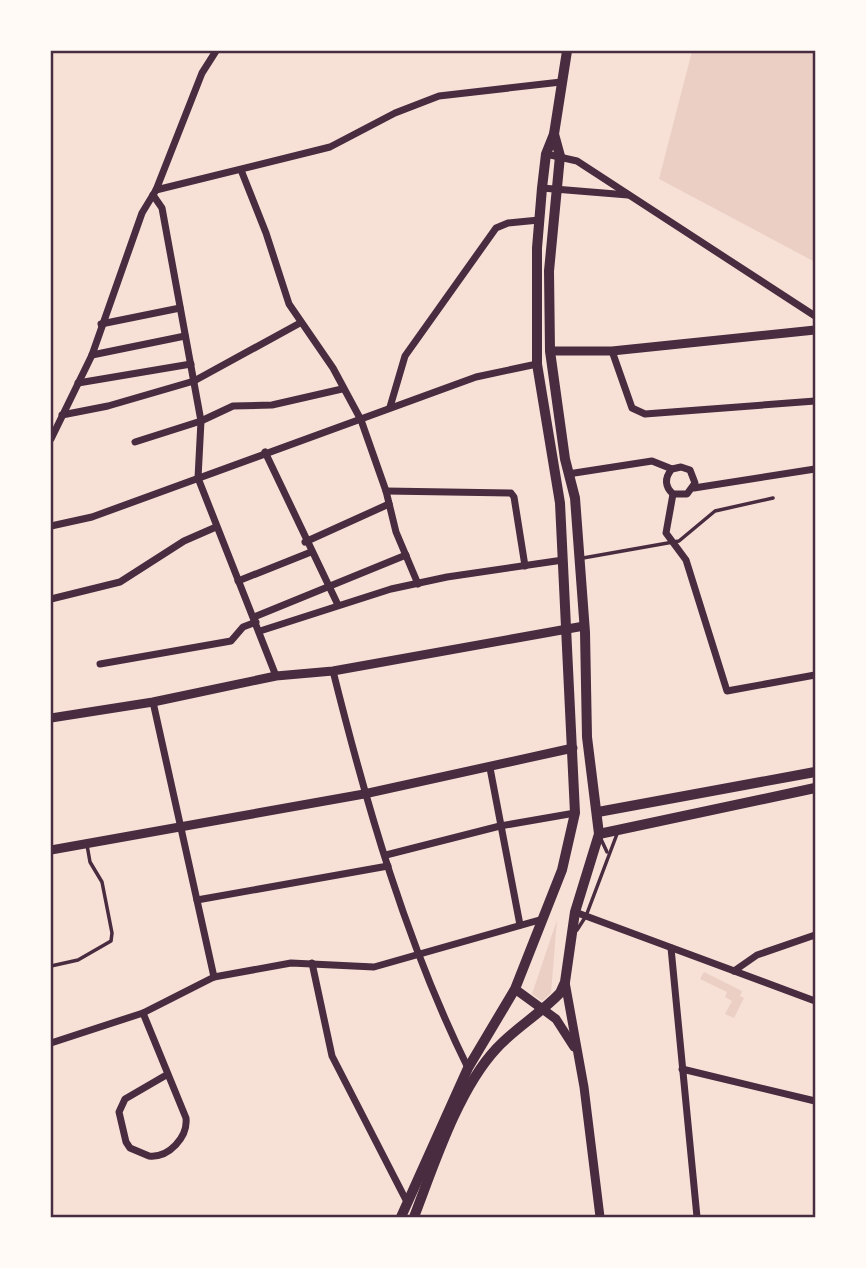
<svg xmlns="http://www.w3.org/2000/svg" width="866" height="1268" font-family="'PT Sans',sans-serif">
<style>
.green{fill:#ebcfc5}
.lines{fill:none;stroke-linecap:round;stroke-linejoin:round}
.service{stroke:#4a2c40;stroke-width:3.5}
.minor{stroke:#4a2c40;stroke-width:7}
.tertiary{stroke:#4a2c40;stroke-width:9}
.secondary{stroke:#4a2c40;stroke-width:10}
.neatline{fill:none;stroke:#4a2c40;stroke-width:2.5}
</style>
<rect width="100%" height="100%" fill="#f7e1d7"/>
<g class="green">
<polygon points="692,51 815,51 815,262 659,179"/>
<polygon points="557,920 551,993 542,1001 532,994"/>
<polygon points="704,972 742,991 740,996 744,998 734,1018 725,1014 732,1001 725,997 727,992 700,979"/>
</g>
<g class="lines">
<g class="service">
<polyline points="583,558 679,541 715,511 773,498"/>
<polyline points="600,837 607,852"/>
<polyline points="577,930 586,916 617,834"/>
<polyline points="51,966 78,960 111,941 112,933 102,882 90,862 87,845"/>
</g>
<g class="minor">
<polyline points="546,154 577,161 815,316"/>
<polyline points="241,170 266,233 289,304 333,368 361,420 386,491 396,532 418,584"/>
<polyline points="542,188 628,195"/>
<polyline points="156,190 330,147 395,113 439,96 561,82"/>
<polyline points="153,195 162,208 201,421 198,478 276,676"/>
<polyline points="101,324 180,308"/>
<polyline points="612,351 632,408 645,414 815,401"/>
<polyline points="92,355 185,336"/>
<polyline points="78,383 191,364"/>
<polyline points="390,407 405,356 496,228 508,223 539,220"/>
<polyline points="62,415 108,406 194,381 300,323"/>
<polyline points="51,439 92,355 142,213 156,190 202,73 216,51"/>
<polyline points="135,442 201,421 233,406 272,405 342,389"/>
<polyline points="265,452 338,605"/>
<path d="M 568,474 L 652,461 L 672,469 L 681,467 L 690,470 L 695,483 L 687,494 L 673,494 C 665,487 664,478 672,469"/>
<polyline points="694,488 815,469"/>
<polyline points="386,491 511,493 514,497 525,566"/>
<polyline points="673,494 666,533 686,560 727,691 815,675"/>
<polyline points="51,526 92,517 476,377 537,364"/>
<polyline points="305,542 389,504"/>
<polyline points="238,581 311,552"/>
<polyline points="51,599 120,582 184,541 216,527"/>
<polyline points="254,617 406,555"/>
<polyline points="260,631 391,589 447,577 563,560"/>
<polyline points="100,664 231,641 243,627 256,622"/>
<path d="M 333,671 C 367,807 406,942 468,1068"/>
<polyline points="153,702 214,977"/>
<polyline points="490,768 520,925"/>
<polyline points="386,855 500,826 575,813"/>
<polyline points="197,900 388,866"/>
<polyline points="575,912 815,1001"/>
<polyline points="671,948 697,1217"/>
<polyline points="312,963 332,1056 407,1202"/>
<polyline points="734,971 757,955 815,935"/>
<path d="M 143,1013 L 186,1118 C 188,1137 169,1158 149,1156 L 130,1148 L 126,1142 L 119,1112 L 125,1099 L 168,1074"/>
<polyline points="51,1043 143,1013 214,977 291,963 374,967 543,919"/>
<polyline points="682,1069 815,1101"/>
</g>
<g class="tertiary">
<polyline points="550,351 612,351 815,330"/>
<polyline points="51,718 153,702 276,676 333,671 584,626"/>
<polyline points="51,850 364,794 573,748"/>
<polyline points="565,982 584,1087 600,1217"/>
<polyline points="515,989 556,1019 574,1047"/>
</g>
<g class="secondary">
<polyline points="598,812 815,772"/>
<polyline points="599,834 815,788"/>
<polyline points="401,1217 468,1068 515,989 562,870 575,813 560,503 537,364 537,248 542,188 546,154 554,134 567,51"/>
<path d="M 414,1217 C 434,1165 458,1090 496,1049 C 515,1028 540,1014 560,993 L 565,982 L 575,912 L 599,834 L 587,737 L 585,632 L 575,498 L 565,459 L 550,351 L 549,271 L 560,156 L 554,134"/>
</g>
</g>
<rect width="866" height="1268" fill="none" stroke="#fffaf5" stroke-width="105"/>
<rect x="52" y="52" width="762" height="1164" class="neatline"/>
</svg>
